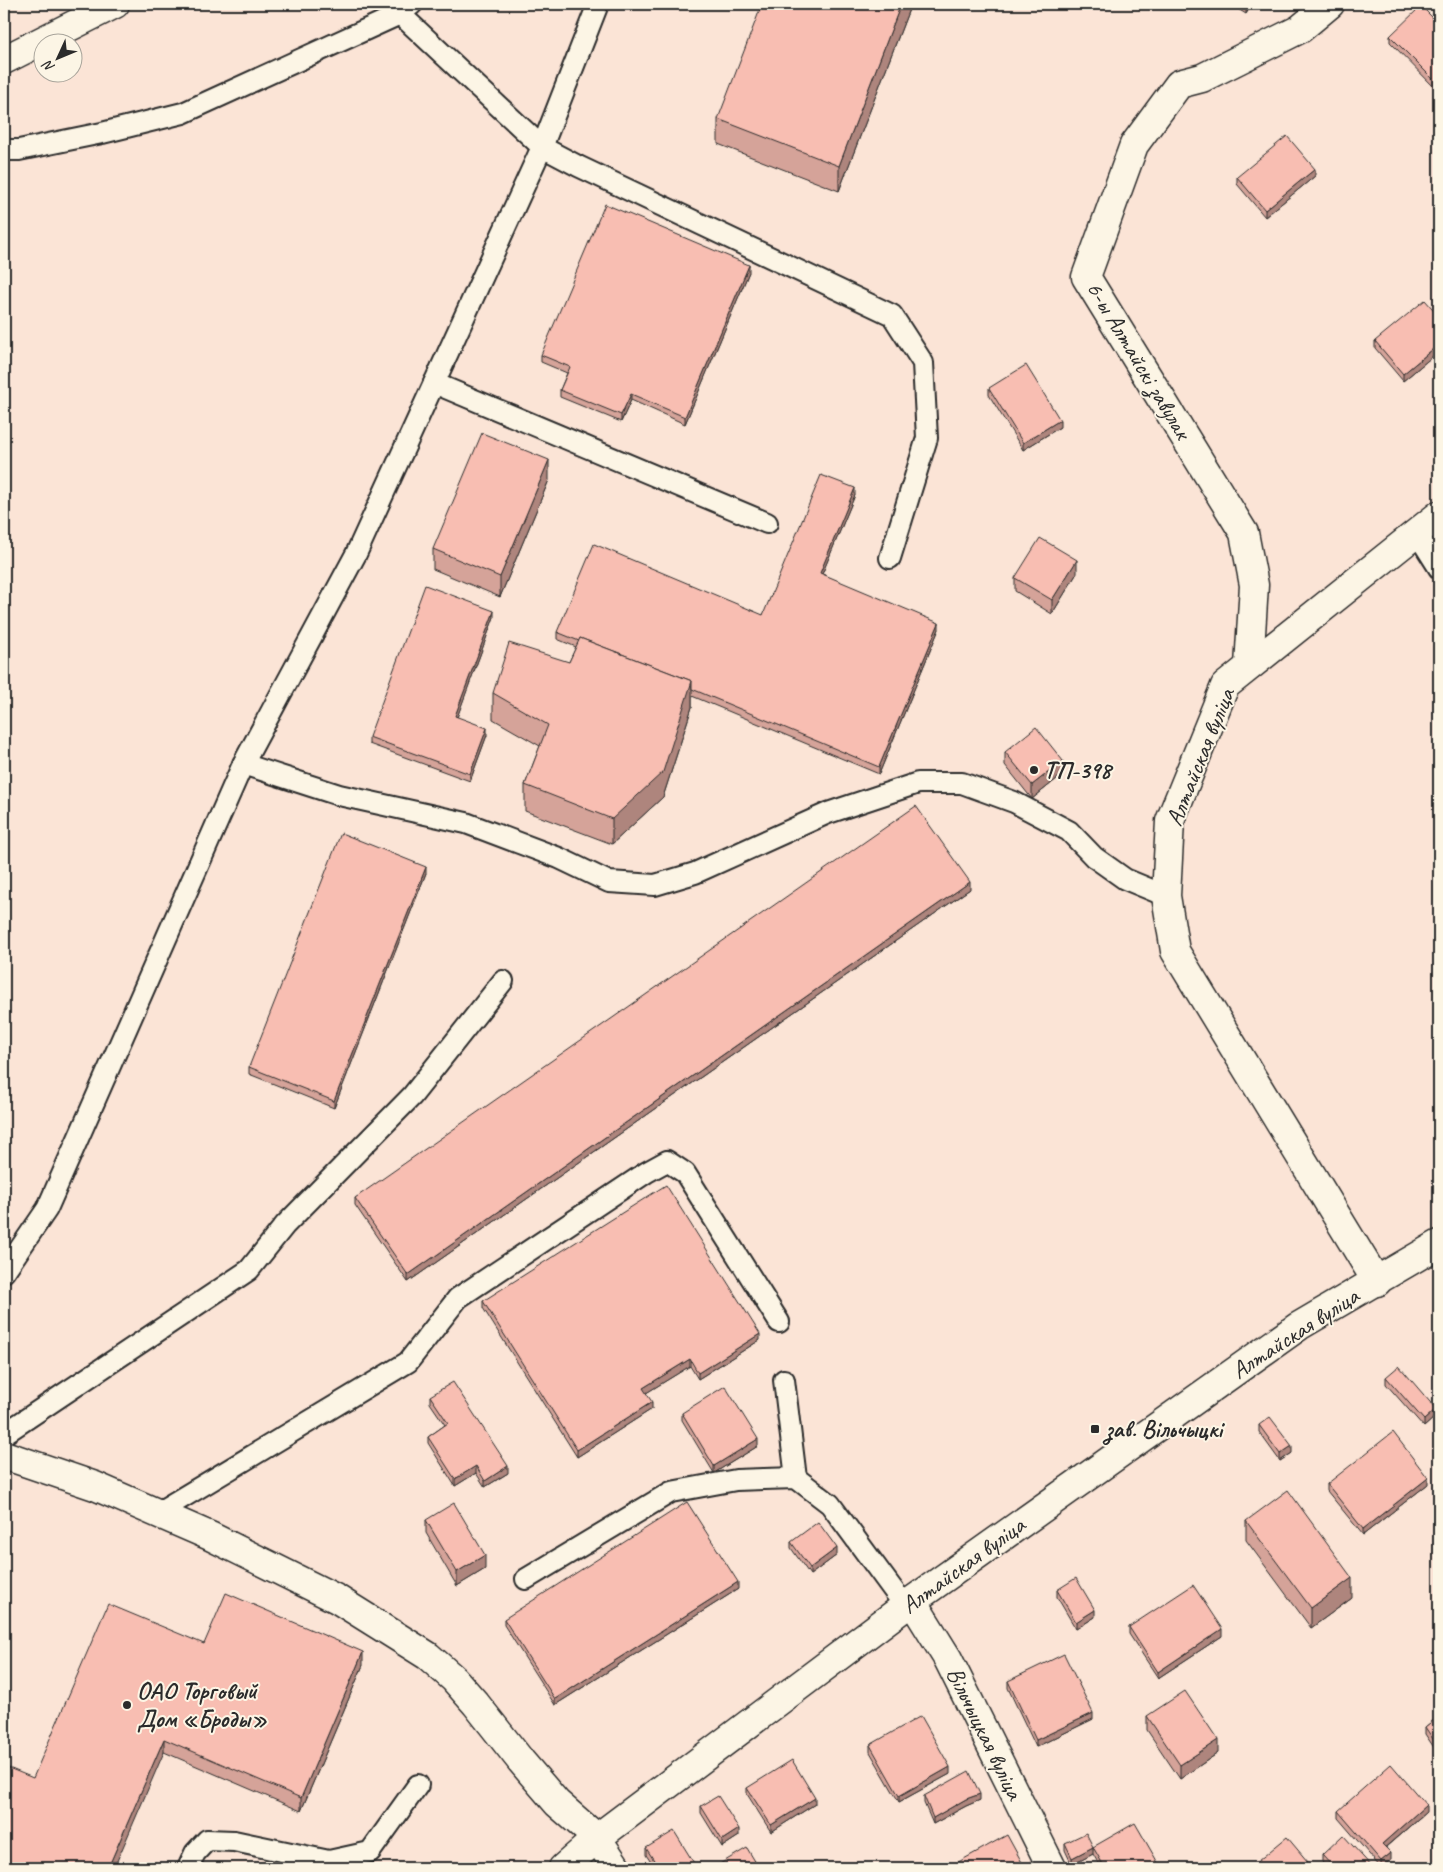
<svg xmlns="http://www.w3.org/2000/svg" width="1443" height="1872" font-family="Caveat,sans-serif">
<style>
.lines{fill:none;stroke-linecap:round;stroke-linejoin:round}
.lane-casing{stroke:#2b2b2b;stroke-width:24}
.street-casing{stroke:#2b2b2b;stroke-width:31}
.secondary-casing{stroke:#2b2b2b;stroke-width:31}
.lane{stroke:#fcf5e5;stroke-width:20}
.street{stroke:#fcf5e5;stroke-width:28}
.secondary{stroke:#fcf5e5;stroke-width:28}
.wall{fill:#d5a399;stroke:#2b2b2b}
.shaded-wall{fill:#ae857d;stroke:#2b2b2b}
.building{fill:#f8beb2;stroke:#2b2b2b}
.poi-dot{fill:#2b2b2b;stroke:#fcf5e5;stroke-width:2}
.labels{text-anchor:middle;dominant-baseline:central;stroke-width:4;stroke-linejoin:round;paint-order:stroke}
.street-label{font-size:24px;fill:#2b2b2b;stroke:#fcf5e5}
.poi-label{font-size:24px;font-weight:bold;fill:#2b2b2b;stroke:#fcf5e5;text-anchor:start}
</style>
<rect width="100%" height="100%" fill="#fbe4d6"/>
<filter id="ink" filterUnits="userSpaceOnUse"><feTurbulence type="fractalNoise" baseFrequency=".02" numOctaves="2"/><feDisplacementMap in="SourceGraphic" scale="10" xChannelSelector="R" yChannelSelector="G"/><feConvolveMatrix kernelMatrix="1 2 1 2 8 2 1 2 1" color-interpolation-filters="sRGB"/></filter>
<g filter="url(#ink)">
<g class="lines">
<g class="lane-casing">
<g id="lane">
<polyline points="393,4 400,14 542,147 578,166 892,315 923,363 927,438 890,558"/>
<polyline points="4,150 19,150 102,133 183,113 400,14 412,4"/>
<polyline points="434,383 767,523"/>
<polyline points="1417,533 1439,568"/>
<polyline points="243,764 339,795 466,823 559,858 609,882 655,885 695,873 828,813 918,783 962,783 1014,802 1069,831 1094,857 1125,879 1166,896"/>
<polyline points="4,1272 47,1209 243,764 356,554 542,147 598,4"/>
<polyline points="784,1380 796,1478"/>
<polyline points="4,1434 249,1270 285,1225 412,1096 503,981"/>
<polyline points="157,1513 408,1362 458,1298 647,1172 667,1161 685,1173 779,1322"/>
<polyline points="526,1579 671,1492 736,1480 796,1478 830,1504 905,1606"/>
<polyline points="188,1868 195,1853 207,1840 234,1841 329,1861 370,1852 418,1785"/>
</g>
</g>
<g class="street-casing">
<g id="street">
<polyline points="1249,666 1254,585 1244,533 1086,277 1134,145 1179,84 1202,78 1300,29 1330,4"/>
<polyline points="1377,1282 1175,951 1166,896 1170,821 1225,686 1439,515"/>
<polyline points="4,1455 95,1486 210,1536 337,1599 428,1656 454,1679 476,1704 521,1761 557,1803 597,1838 617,1868"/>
<polyline points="912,1601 948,1659 1052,1868"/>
</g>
</g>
<g class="secondary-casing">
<g id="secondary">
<polyline points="4,60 115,4"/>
<polyline points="563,1868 597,1838 912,1601 1299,1326 1439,1244"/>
</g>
</g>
<use href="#lane" class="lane"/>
<use href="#street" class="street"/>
<use href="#secondary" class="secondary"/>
</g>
<g class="wall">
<polygon points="911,4 839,191 718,144 718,119"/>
<polygon points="1230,4 1252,4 1246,14"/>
<polygon points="1439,24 1436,89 1390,42 1390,36"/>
<polygon points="1315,176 1265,217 1237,184 1237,177"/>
<polygon points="749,272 685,424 631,400 621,422 560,397 560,390 567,373 541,362 541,355"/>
<polygon points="1439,316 1439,351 1403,381 1375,348 1375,341"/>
<polygon points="989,388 1060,427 1023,450 989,395"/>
<polygon points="549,480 500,597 433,569 433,549"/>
<polygon points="855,495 822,574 939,629 879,774 692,696 692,707 663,797 612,844 525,811 525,785 540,746 493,719 493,693 569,662 576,647 557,639 557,632 763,615"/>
<polygon points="1077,573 1052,614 1015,591 1015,578"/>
<polygon points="494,617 457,717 487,735 470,781 369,744 369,737"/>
<polygon points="1005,752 1063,774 1032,799 1005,765"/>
<polygon points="1439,836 1439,853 1438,851 1438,837"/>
<polygon points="426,873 334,1108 249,1074 249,1067"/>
<polygon points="970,889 408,1282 355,1205 355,1198"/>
<polygon points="483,1301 760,1340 698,1379 690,1366 646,1393 652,1409 577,1457 483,1308"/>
<polygon points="1386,1377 1436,1416 1424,1427 1386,1384"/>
<polygon points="430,1396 508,1473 485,1487 476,1473 455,1486 428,1443 428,1437 445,1425 430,1403"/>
<polygon points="682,1413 758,1446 714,1473 682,1420"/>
<polygon points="1259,1425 1292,1453 1280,1461 1259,1432"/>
<polygon points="1327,1484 1428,1484 1363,1535 1327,1491"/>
<polygon points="426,1520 485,1569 457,1586 426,1533"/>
<polygon points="1246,1521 1352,1598 1311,1628 1246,1540"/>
<polygon points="791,1542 837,1555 810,1575 791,1548"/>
<polygon points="738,1589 555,1705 504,1625 504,1619"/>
<polygon points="1057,1590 1095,1617 1076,1629 1057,1597"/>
<polygon points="1129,1627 1222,1636 1158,1678 1129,1634"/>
<polygon points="204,1644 363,1665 301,1811 164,1752 33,1778"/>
<polygon points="1008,1681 1093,1719 1036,1747 1008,1688"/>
<polygon points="1147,1716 1218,1753 1180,1779 1147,1730"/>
<polygon points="1439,1716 1439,1755 1425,1734 1425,1727"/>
<polygon points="870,1745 950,1774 899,1802 870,1752"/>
<polygon points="747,1788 815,1804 771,1832 747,1794"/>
<polygon points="924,1796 980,1800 966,1806 933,1824 924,1803"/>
<polygon points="701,1806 739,1836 722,1847 701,1813"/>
<polygon points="1338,1811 1426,1812 1386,1847 1391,1860 1381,1868 1338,1818"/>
<polygon points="1065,1843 1093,1847 1161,1868 1101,1868 1093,1854 1072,1865 1065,1850"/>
<polygon points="646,1848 697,1868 655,1868 646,1855"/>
<polygon points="1322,1855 1373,1868 1328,1868 1322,1862"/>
</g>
<g class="shaded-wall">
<polygon points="901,4 911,4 839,191 839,166"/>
<polygon points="1248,4 1252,4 1246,14 1246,7"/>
<polygon points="1439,78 1439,85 1436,89 1436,82"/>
<polygon points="1315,169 1315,176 1265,217 1265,210"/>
<polygon points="749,265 749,272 685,424 685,417"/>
<polygon points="1439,344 1439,351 1403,381 1403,374"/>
<polygon points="631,394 631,400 621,422 621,415"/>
<polygon points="1060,420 1060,427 1023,450 1023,443"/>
<polygon points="549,460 549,480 500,597 500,577"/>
<polygon points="855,488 855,495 820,579 820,573"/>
<polygon points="1077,560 1077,573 1052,614 1052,600"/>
<polygon points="494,611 494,617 455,723 455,716"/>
<polygon points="939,623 939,629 879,774 879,767"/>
<polygon points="692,681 692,707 663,797 612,844 612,819"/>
<polygon points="487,728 487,735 470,781 470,774"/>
<polygon points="1063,761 1063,774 1032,799 1032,785"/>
<polygon points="426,867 426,873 334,1108 334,1101"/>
<polygon points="970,882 970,889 408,1282 408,1275"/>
<polygon points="760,1334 760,1340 698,1379 698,1373"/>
<polygon points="690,1359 690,1366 643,1395 643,1388"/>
<polygon points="652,1402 652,1409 577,1457 577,1450"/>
<polygon points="1436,1409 1436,1416 1424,1427 1424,1420"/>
<polygon points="758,1439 758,1446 714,1473 714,1466"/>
<polygon points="1292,1446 1292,1453 1280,1461 1280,1454"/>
<polygon points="476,1466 476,1473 455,1486 455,1479"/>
<polygon points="508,1466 508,1473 485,1487 485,1481"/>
<polygon points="1428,1478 1428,1484 1363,1535 1363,1529"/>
<polygon points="837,1548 837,1555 810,1575 810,1568"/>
<polygon points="485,1555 485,1569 457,1586 457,1572"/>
<polygon points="1352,1578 1352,1598 1311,1628 1311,1608"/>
<polygon points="738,1582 738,1589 555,1705 555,1699"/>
<polygon points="1095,1610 1095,1617 1076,1629 1076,1622"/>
<polygon points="1222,1629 1222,1636 1158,1678 1158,1672"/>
<polygon points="363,1652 363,1665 301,1811 301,1798"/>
<polygon points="1093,1713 1093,1719 1036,1747 1036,1740"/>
<polygon points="164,1739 164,1752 114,1868 108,1868"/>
<polygon points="1218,1740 1218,1753 1180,1779 1180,1765"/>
<polygon points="950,1767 950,1774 899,1802 899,1796"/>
<polygon points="980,1794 980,1800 966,1806 933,1824 933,1818 966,1799"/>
<polygon points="815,1798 815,1804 771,1832 771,1825"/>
<polygon points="1426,1805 1426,1812 1382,1850 1382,1844"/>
<polygon points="739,1829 739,1836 722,1847 722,1840"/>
<polygon points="1093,1847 1093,1854 1072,1865 1072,1858"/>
<polygon points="1391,1853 1391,1860 1381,1868 1381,1861"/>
</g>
<g class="building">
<polygon points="762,4 901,4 839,166 718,119"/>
<polygon points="1240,4 1248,4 1246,7"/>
<polygon points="1421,6 1439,24 1439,78 1436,82 1390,36"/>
<polygon points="1287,136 1315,169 1265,210 1237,177"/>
<polygon points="605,204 749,265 685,417 631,394 621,415 560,390 570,367 541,355"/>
<polygon points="1425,300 1439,316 1439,344 1403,374 1375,341"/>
<polygon points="1026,365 1060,420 1023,443 989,388"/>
<polygon points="482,433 549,460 500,577 433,549"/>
<polygon points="821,475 855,488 820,573 939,623 879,767 692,689 692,681 580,638 579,641 557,632 594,544 763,615"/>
<polygon points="1040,538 1077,560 1052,600 1015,578"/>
<polygon points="425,585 494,611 455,716 487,728 470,774 369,737"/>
<polygon points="580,638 692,681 663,772 612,819 525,785 548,725 493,693 509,643 569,662"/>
<polygon points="1036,727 1063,761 1032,785 1005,752"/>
<polygon points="916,806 970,882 408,1275 355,1198"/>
<polygon points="341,833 426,867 334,1101 249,1067"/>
<polygon points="666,1185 760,1334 698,1373 690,1359 643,1388 652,1402 577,1450 483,1301"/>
<polygon points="1399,1366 1436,1409 1424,1420 1386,1377"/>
<polygon points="453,1382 508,1466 485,1481 476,1466 455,1479 428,1437 448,1423 430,1396"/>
<polygon points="725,1386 758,1439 714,1466 682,1413"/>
<polygon points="1270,1417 1292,1446 1280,1454 1259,1425"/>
<polygon points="1393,1432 1428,1478 1363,1529 1327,1484"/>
<polygon points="1288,1490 1352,1578 1311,1608 1246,1521"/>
<polygon points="687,1502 738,1582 555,1699 504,1619"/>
<polygon points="454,1503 485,1555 457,1572 426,1520"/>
<polygon points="818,1522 837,1548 810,1568 791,1542"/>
<polygon points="1076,1578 1095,1610 1076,1622 1057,1590"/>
<polygon points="1193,1585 1222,1629 1158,1672 1129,1627"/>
<polygon points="226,1593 363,1652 301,1798 164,1739 108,1868 4,1868 4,1766 33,1778 108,1604 204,1644"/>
<polygon points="1064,1654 1093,1713 1036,1740 1008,1681"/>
<polygon points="1185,1691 1218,1740 1180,1765 1147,1716"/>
<polygon points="921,1716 950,1767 899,1796 870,1745"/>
<polygon points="1439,1716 1439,1748 1425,1727"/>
<polygon points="792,1760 815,1798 771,1825 747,1788"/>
<polygon points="1391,1764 1426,1805 1382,1844 1391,1853 1381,1861 1338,1811"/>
<polygon points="969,1771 980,1794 966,1799 933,1818 924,1796"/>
<polygon points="718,1796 739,1829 722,1840 701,1806"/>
<polygon points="1135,1823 1161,1868 1118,1868 1118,1867 1116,1868 1105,1868 1093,1847"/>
<polygon points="674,1831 697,1868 659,1868 646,1848"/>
<polygon points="1086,1833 1093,1847 1072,1858 1065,1843"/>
<polygon points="1007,1835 1025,1868 955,1868 953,1865"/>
<polygon points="1343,1835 1373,1868 1334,1868 1322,1855"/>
<polygon points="1287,1837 1313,1868 1253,1868 1252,1866"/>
<polygon points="747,1848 759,1868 713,1868"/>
</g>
</g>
<g class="poi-dot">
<circle cx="1034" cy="770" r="5"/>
<rect x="1090" y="1424" width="10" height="10" rx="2.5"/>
<circle cx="127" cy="1705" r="5"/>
</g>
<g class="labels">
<g class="street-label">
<text transform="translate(1139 360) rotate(59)">6-ы Алтайскі завулак</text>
<text transform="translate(1200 757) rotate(-68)">Алтайская вуліца</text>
<text transform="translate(1295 1333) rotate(-33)">Алтайская вуліца</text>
<text transform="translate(963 1565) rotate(-36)">Алтайская вуліца</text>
<text transform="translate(985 1733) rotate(64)">Вільчыцкая вуліца</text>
</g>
<g class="poi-label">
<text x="1044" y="770">ТП-398</text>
<text x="1105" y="1429">зав. Вільчыцкі</text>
<text x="137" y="1691">ОАО Торговый<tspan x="137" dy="28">Дом «Броды»</tspan></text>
</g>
</g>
<rect width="1443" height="1872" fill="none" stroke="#fcf5e5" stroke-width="20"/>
<rect x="10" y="10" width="1423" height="1852" fill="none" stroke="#2b2b2b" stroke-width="2" filter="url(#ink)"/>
<g transform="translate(58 58) rotate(226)"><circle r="24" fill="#fcf5e5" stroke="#a8a49b"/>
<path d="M0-4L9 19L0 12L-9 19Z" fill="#2b2b2b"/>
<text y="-8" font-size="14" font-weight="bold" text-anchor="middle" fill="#2b2b2b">N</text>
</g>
</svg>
